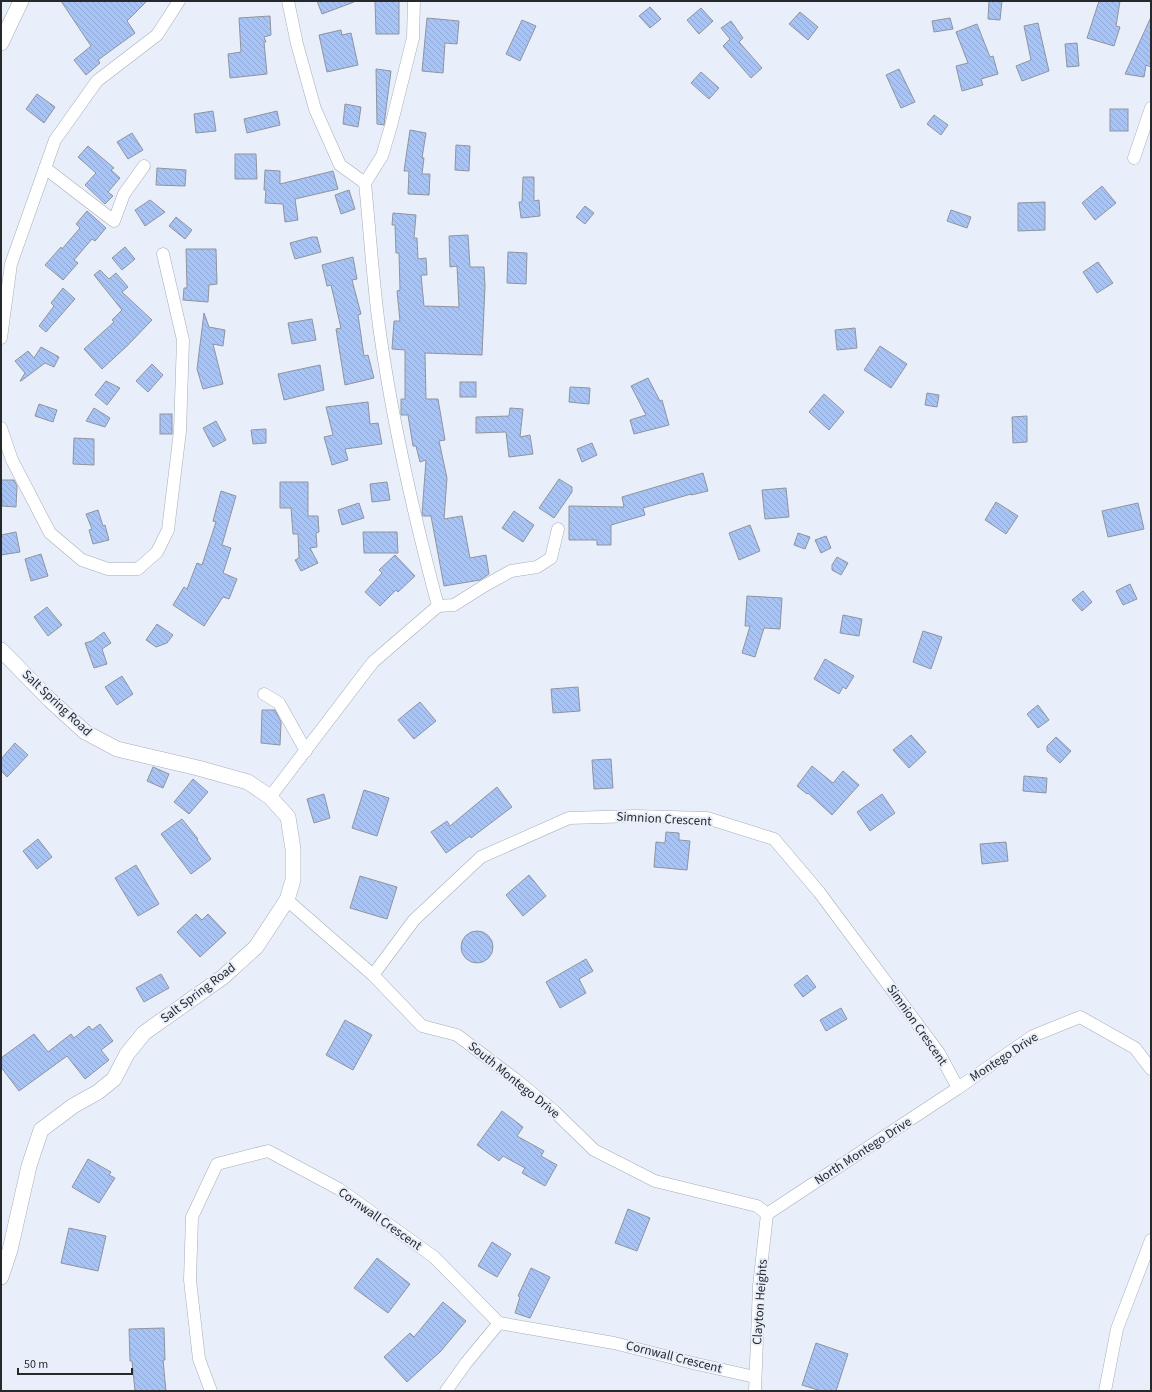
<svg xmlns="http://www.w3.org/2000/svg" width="1152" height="1392" font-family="'Source Sans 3',sans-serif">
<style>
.building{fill:url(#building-back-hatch);stroke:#8f949e}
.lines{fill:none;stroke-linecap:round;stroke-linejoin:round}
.minor-casing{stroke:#a7acb7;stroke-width:13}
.tertiary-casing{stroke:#a7acb7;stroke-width:16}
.minor{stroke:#fff;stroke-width:12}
.tertiary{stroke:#fff;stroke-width:15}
.labels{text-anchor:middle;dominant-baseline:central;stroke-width:4;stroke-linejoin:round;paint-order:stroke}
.street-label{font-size:13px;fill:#26282c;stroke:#e9effa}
</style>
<defs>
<pattern id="building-back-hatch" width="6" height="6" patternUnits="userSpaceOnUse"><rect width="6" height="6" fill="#a8c4f7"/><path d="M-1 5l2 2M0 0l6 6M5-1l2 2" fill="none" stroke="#90a8d4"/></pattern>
</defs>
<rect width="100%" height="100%" fill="#e9effa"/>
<g class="building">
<polygon points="61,1 147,1 127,21 135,33 98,60 100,63 86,75 74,60 91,46"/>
<polygon points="317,1 354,1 354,2 322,14"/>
<polygon points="375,1 399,1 399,34 376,34"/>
<polygon points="989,1 1002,1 1000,20 988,19"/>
<polygon points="1099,1 1120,1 1116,26 1120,27 1114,46 1087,38"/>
<polygon points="650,7 661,19 650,28 639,16"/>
<polygon points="701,8 713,21 699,34 687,20"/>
<polygon points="800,12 818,27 808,40 789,24"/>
<polygon points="270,16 271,35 264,37 266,42 264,42 267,74 230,78 228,54 241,52 239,18"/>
<polygon points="1151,17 1151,67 1146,65 1144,77 1125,74"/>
<polygon points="427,18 459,21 457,44 445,43 443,73 422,71"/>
<polygon points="950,18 953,29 934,32 932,21"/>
<polygon points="522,20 536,26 520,61 506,54"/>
<polygon points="731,21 743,38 739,42 762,68 751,78 723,46 730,39 721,28"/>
<polygon points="1038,23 1049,71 1022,81 1016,66 1031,60 1024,26"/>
<polygon points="977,24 990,57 993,56 998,74 981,79 983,85 962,91 956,66 968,63 956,32"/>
<polygon points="341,30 342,35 351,33 358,65 327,72 319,35"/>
<polygon points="1077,43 1079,66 1067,67 1065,44"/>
<polygon points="376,69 391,71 384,125 377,124"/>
<polygon points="899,69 915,102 901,108 886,75"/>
<polygon points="701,72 719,88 709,99 691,83"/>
<polygon points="37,94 55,107 44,123 26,109"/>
<polygon points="345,104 361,107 358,127 343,124"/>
<rect x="1110" y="109" width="18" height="22"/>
<polygon points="213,111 216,131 196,133 194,114"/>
<polygon points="277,111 280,125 247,133 244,119"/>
<polygon points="934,115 948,125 941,135 927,124"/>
<polygon points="410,130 426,133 422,158 424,158 422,174 430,174 429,195 408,194 409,171 404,171"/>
<polygon points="132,133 143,150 128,159 117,142"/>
<polygon points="456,145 470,146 469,171 455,170"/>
<polygon points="88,146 114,168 111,170 120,178 108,192 113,196 105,204 85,185 96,173 78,157"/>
<polygon points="235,154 256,154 257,179 235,179"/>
<polygon points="157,168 186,170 185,186 156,185"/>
<polygon points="265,170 280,171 280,184 333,171 338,189 295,199 298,220 285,222 283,204 265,203 266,190 264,190"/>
<polygon points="523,177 534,177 534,201 539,200 540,216 521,218 519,202 522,202"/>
<polygon points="1102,186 1116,203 1095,220 1082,203"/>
<polygon points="349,190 355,209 341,214 335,195"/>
<polygon points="150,200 165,212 145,226 135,210"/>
<polygon points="1045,202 1045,230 1018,231 1018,203"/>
<polygon points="585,206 594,213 585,224 576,217"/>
<polygon points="951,210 971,217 967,228 947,221"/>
<polygon points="87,211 106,228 95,241 92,239 74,260 78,263 63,280 45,265 61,247 62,249 80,228 76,224"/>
<polygon points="393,213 416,215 414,238 417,238 418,259 426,258 427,275 421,275 424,306 459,307 457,266 450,267 449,236 468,235 470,267 484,267 485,286 482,355 425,353 426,399 438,399 445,440 439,441 447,478 444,519 462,516 470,558 486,555 489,574 480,580 444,586 431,516 423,516 422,514 426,460 420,462 416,446 413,446 408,415 401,415 401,399 405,399 405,350 392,349 394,321 400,321 397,291 400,290 399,253 396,253 395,225 392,225"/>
<polygon points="176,217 192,230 185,239 169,226"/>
<polygon points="312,237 317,237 321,252 295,259 290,243"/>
<polygon points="125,247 135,259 122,270 112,258"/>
<polygon points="186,249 216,249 217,284 209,285 208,302 183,300 184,288 187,288"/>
<polygon points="508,252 527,253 526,284 507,283"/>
<polygon points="353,257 357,279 352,280 361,314 358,315 364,356 368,355 374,378 345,385 336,329 341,328 331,285 327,286 322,265"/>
<polygon points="1098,262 1113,283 1097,293 1083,272"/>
<polygon points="100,270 109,279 116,273 128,287 122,292 152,320 127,346 102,369 84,349 114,322 112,320 122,310 94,275"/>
<polygon points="63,288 75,299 46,332 39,326 54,306 51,303"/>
<polygon points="204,313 209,327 225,330 223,346 213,344 223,384 203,389 197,369"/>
<polygon points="312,319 316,340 292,344 288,323"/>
<polygon points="855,328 857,348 837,350 835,330"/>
<polygon points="880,346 907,364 891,388 864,370"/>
<polygon points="41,347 59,357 54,367 45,363 21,381 20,381 25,373 15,361 28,351 34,358"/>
<polygon points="152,364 163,375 148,392 136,381"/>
<polygon points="320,365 324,390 284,400 278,374"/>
<polygon points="648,378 660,401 662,400 669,425 634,434 630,420 646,415 631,386"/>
<polygon points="106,381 120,388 107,405 95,395"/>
<rect x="460" y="382" width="16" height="15"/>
<polygon points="570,387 590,388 589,404 569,402"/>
<polygon points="927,393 939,395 937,407 925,405"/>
<polygon points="824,394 844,412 829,430 809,412"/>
<polygon points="368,402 370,424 378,423 382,444 345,449 348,460 332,465 324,437 333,435 326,407"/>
<polygon points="39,404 57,410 53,422 35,416"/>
<polygon points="94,408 110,418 105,427 86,421"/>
<polygon points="510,408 523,409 520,437 530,435 533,454 509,457 506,432 476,433 476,417 509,416"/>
<rect x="160" y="414" width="12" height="20"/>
<polygon points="1027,416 1027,442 1013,443 1012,417"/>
<polygon points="216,421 226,440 213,447 203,428"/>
<polygon points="266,429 266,443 253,444 251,430"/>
<polygon points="74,438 94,439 94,465 73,464"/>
<polygon points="592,443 597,455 582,462 577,449"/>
<polygon points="703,473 708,491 691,495 691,494 643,508 645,515 611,525 611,545 597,545 597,540 569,540 569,506 624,507 622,497"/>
<polygon points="559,479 572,487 572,492 554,518 539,508"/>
<polygon points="1,480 14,480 17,486 16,507 2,506"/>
<polygon points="280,482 308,482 308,516 318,516 319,532 316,533 317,547 310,548 318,563 301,571 295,560 299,558 298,534 293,534 291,508 280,508"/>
<polygon points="387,482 390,500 372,502 370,484"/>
<polygon points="786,488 789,517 765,519 762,490"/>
<polygon points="221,491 236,496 222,545 231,548 223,573 237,579 229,599 223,597 204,626 173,605 184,587 187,589 197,563 202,565 216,522 213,521"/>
<polygon points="996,502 1018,516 1006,534 985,520"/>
<polygon points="359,503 364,518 342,525 338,510"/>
<polygon points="1138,503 1144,529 1108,537 1102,511"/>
<polygon points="98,510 103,526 105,525 109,540 93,544 89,530 92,529 86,514"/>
<polygon points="514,511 534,525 523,542 502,528"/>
<polygon points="750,525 760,551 739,560 729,533"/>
<polygon points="16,532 20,552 1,555 1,535"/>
<polygon points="363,532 397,532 398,553 364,553"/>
<polygon points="798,533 810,537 805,549 794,545"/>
<polygon points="826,536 831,548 821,553 815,540"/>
<polygon points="41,554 48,576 31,581 25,559"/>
<polygon points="395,555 415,576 398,592 396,590 380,606 365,592 382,573 379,570"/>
<polygon points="837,557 848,563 841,575 832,570 832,565"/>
<polygon points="1130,584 1137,599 1123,605 1116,591"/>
<polygon points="1083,591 1092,602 1082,611 1072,600"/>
<polygon points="747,596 782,598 780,629 764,628 755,657 742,653 750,626 745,626"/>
<polygon points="47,607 62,625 48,636 34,617"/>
<polygon points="843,615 862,619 859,636 840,633"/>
<polygon points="157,624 173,635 167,643 156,647 146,640"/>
<polygon points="923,631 942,637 931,669 913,662"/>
<polygon points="104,632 111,643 102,649 107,664 94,668 85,643 92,641"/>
<polygon points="825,659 854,676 846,689 843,687 839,694 814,679"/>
<polygon points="122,676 133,694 117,705 105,687"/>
<polygon points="578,687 580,711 553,713 551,689"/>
<polygon points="420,702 436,721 414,739 398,720"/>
<polygon points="1038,705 1049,720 1038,728 1027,714"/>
<polygon points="262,710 275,710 281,722 280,745 261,743"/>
<polygon points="911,735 926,752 909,768 893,750"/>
<polygon points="1056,737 1071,751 1060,763 1047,751 1047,746"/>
<polygon points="15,743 28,755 7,777 1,771 1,759"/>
<polygon points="611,759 613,788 594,789 592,760"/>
<polygon points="812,766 833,783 843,771 859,785 832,815 808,793 807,794 797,786"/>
<polygon points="153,767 169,774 163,788 147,781"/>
<polygon points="1024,776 1047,778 1046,793 1023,791"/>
<polygon points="193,779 208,792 189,814 174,802"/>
<polygon points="497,787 512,807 471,838 470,836 446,853 431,832 447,821 450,826"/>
<polygon points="364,790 389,798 377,836 352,828"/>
<polygon points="324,794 330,818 314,823 307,799"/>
<polygon points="882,794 895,813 870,831 857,812"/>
<polygon points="182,819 198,839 197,840 211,859 191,874 161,834"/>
<polygon points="666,832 679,833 679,840 690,841 687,870 654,867 656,842 665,843"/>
<polygon points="38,839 52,857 37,869 23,851"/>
<polygon points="1006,842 1008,861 982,864 980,844"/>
<polygon points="136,865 159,904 138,916 115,878"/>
<polygon points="529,875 546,896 523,916 506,895"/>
<polygon points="360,876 397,887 387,919 350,908"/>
<polygon points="196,914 202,920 208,914 226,933 200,957 177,932"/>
<circle cx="477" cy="947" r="16"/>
<polygon points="586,959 593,971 579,979 586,993 560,1008 546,982"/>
<polygon points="161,974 169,988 144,1002 136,988"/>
<polygon points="807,975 816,987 803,997 794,985"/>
<polygon points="841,1008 847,1019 826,1031 820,1020"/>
<polygon points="345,1020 372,1035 353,1070 326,1055"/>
<polygon points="100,1024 113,1041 101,1050 109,1060 85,1079 67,1056 19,1091 1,1067 1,1058 34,1034 48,1052 71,1034 74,1038 89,1026 92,1030"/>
<polygon points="502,1111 523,1127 517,1136 544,1151 541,1156 557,1165 545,1186 522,1173 525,1168 503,1156 499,1161 477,1145"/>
<polygon points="88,1159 111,1172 109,1175 115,1178 99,1203 72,1187"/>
<polygon points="628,1209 650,1218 637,1251 615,1243"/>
<polygon points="69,1228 106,1236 98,1271 61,1263"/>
<polygon points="492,1242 511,1254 497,1277 478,1266"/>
<polygon points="377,1258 410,1284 388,1313 354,1288"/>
<polygon points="531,1268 550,1277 530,1318 515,1313 520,1297 518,1296"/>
<polygon points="443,1302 466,1321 441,1351 407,1382 384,1357 410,1333 414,1337"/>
<polygon points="164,1328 165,1360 163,1360 166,1391 135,1391 132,1361 130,1361 129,1329"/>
<polygon points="816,1343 848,1354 836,1391 821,1391 802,1385"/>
</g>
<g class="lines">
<g class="minor-casing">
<g id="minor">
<polyline points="1134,158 1151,108"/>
<polyline points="45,168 114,221 124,194 144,166"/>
<polyline points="365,183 382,156 391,126 413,38 414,1"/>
<polyline points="1,338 11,264 55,140 97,81 157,35 179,1"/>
<polyline points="1,428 12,460 50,533 82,560 108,569 138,569 157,552 168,530 180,431 183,340 163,254"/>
<polyline points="438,606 454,605 484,586 511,571 537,567 551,558 558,529"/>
<polyline points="264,694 279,703 306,751"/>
<path d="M 270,797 L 373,662 L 438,606 C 414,516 393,425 380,333 C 373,284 370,233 365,183 L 340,165 L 315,109 L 297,44 L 288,1"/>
<polyline points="287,900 373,975 422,1026 457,1035 515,1079 554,1111 594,1150 655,1181 757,1206 767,1214"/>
<polyline points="373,975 414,920 481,857 569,818 635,816 707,818 774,839 819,892 939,1053 958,1088"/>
<polyline points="767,1214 958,1088 1033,1036 1080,1017 1135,1048 1151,1069"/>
<polyline points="211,1391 199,1359 190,1280 192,1217 217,1164 268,1151 339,1189 434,1257 499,1323 614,1343 697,1364 755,1377"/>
<polyline points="446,1391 466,1363 499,1323"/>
<polyline points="755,1391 759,1286 767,1214"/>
<polyline points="1105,1391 1117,1329 1151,1240"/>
</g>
</g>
<g class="tertiary-casing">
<g id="tertiary">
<polyline points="1,43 21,1"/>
<polyline points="1,650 50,700 85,732 117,749 198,768 248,782 270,797 288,817 293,849 293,880 287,900 256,947 223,977 144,1033 127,1054 114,1079 98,1092 73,1106 41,1130 29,1166 10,1250 1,1277"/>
</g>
</g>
<use href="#minor" class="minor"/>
<use href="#tertiary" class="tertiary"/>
</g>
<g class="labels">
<g class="street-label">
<text transform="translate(57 703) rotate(43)">Salt Spring Road</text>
<text transform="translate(664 819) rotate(3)">Simnion Crescent</text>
<text transform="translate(198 993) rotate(-37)">Salt Spring Road</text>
<text transform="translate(917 1025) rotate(55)">Simnion Crescent</text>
<text transform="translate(1004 1057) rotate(-33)">Montego Drive</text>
<text transform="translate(514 1080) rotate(39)">South Montego Drive</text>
<text transform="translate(863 1151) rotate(-33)">North Montego Drive</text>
<text transform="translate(380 1219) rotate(35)">Cornwall Crescent</text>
<text transform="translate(760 1302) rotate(-86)">Clayton Heights</text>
<text transform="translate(674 1357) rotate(14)">Cornwall Crescent</text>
</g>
</g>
<rect width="1152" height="1392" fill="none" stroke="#26282c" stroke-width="4"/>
<path d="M18 1368v6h114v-6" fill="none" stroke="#26282c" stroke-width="2"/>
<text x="24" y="1368" font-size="12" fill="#26282c" stroke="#e9effa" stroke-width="3" paint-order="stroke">50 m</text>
</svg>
